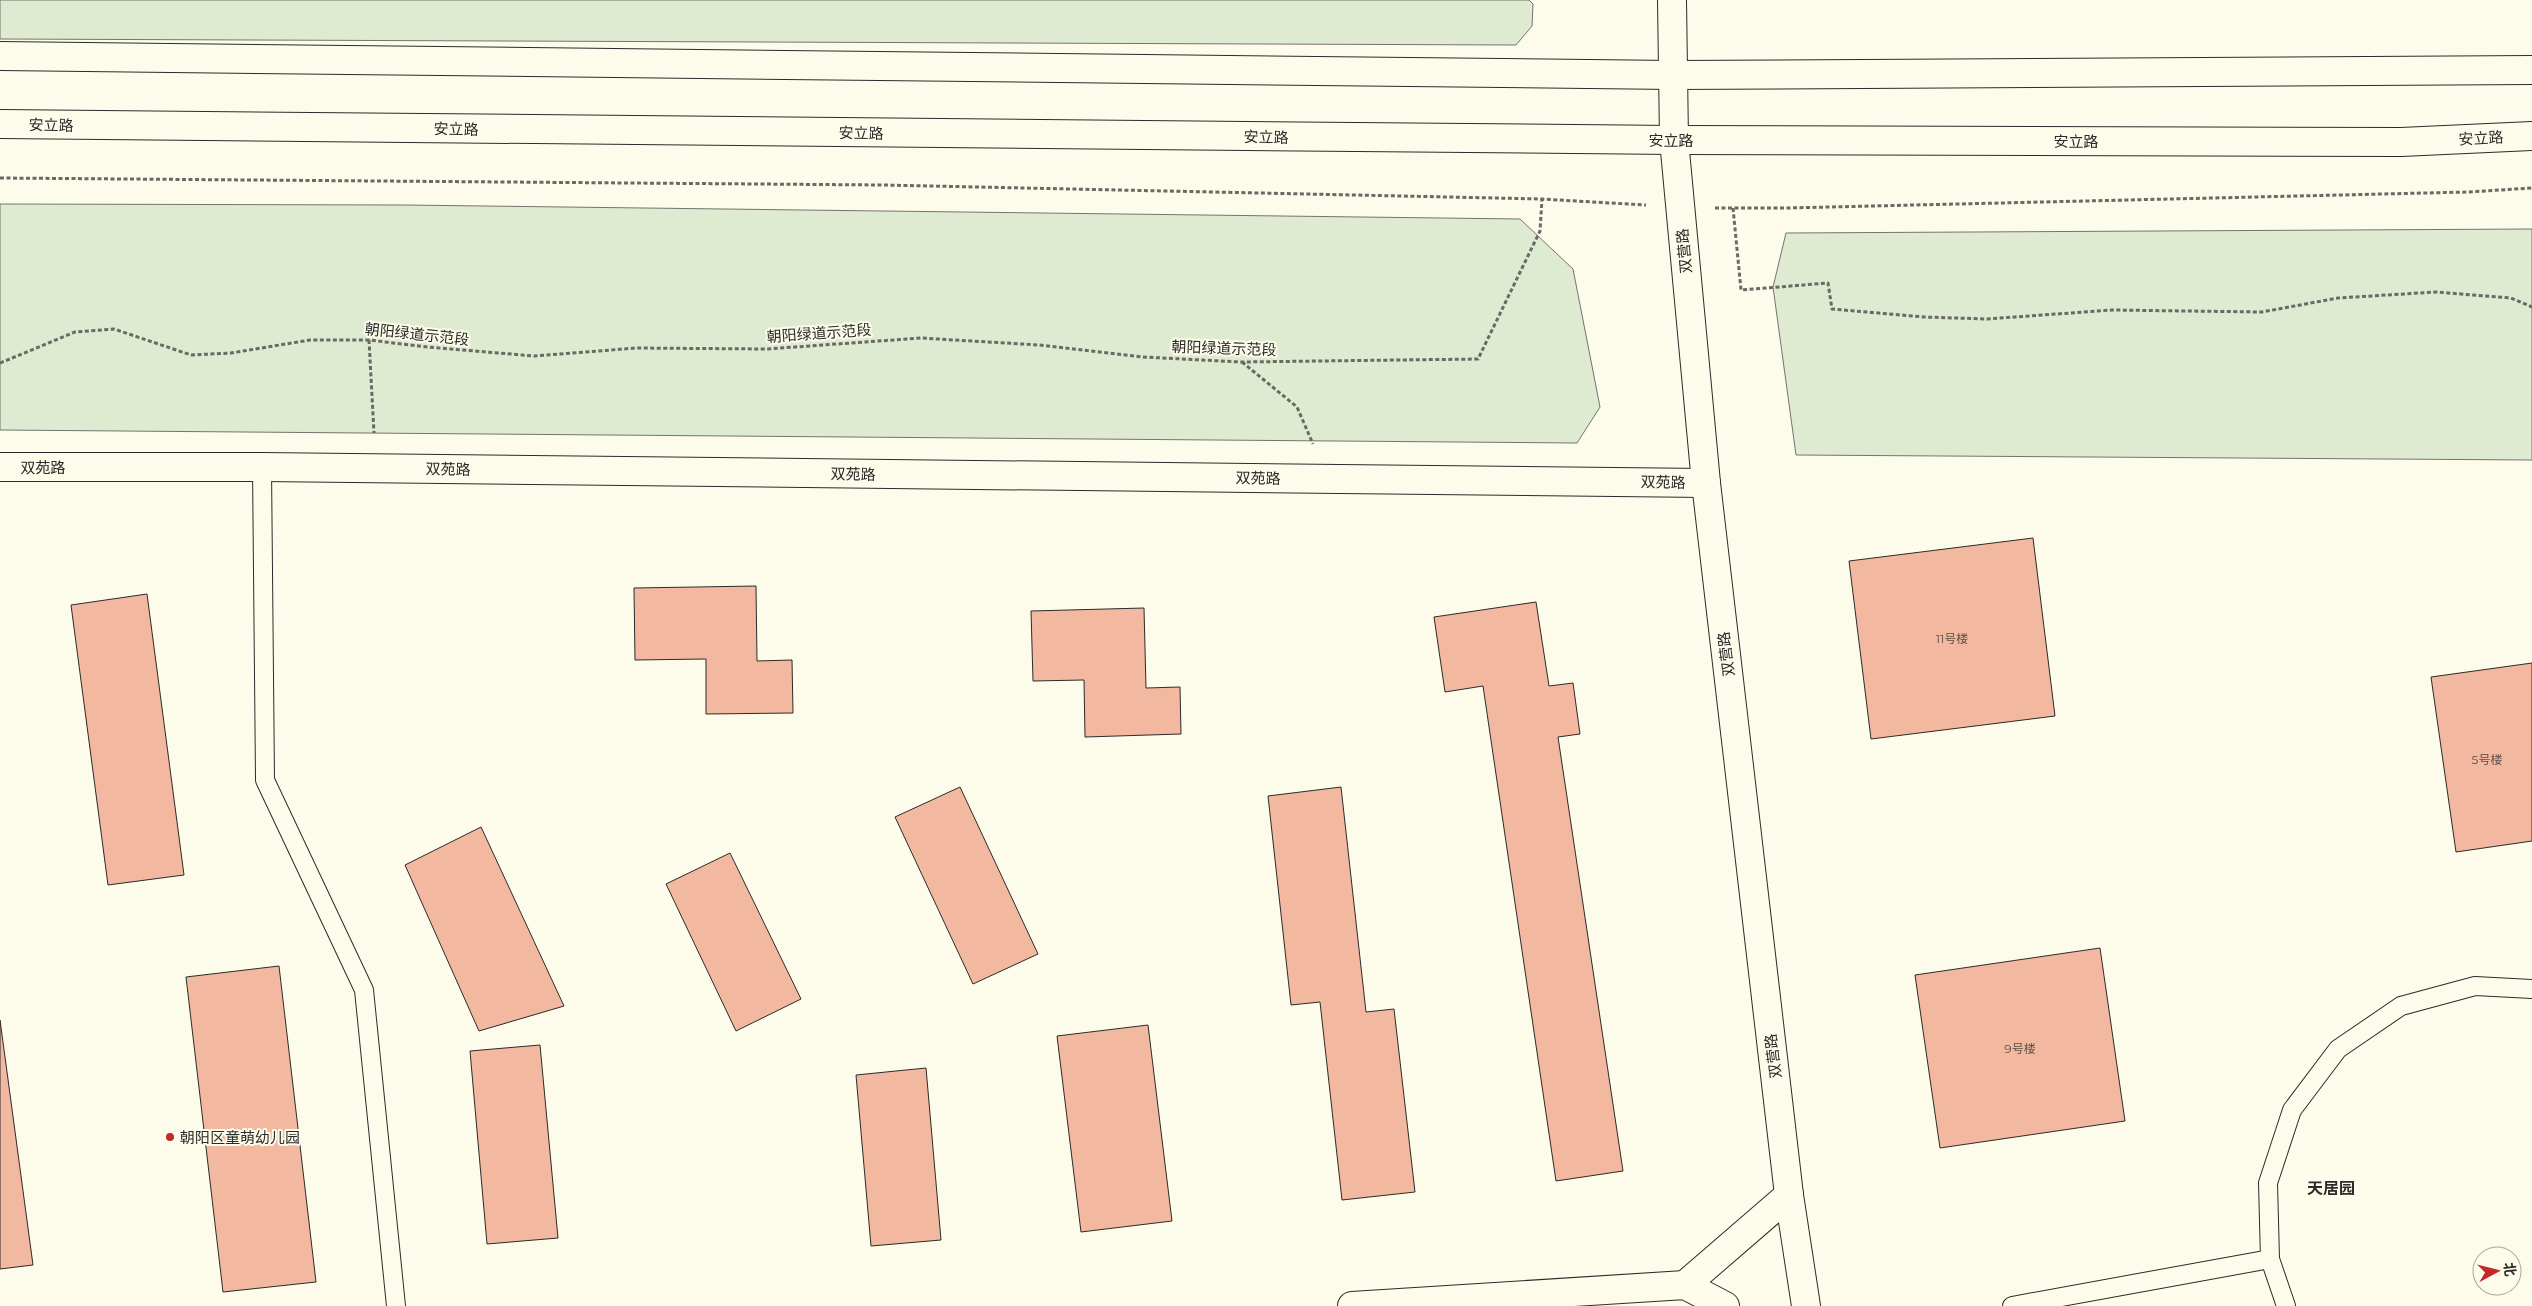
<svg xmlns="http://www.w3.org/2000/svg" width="2532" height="1306" font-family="Montserrat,'Noto Sans SC',sans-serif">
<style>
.green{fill:#deebd1;stroke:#74746e}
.building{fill:#f2b8a0;stroke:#2b2b2b}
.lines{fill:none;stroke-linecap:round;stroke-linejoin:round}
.lane-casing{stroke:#2b2b2b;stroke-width:20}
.street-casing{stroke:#2b2b2b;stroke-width:30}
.secondary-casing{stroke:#2b2b2b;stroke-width:30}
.primary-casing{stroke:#2b2b2b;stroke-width:30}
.path{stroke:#6a6964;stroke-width:3;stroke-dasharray:4 2.5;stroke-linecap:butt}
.lane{stroke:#fdfbea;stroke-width:18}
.street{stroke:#fdfbea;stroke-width:28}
.secondary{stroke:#fdfbea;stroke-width:28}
.primary{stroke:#fdfbea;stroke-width:28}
.poi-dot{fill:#c62828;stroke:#fdfbea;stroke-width:2}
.labels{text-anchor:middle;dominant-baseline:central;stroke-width:4;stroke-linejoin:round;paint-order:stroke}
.number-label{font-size:12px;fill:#5d4e48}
.street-label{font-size:15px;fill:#2b2b2b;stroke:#fdfbea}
.poi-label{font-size:15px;fill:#2b2b2b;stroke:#fdfbea;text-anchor:start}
.neighbourhood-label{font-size:16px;font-weight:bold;fill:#2b2b2b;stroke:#fdfbea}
</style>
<rect width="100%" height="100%" fill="#fdfbea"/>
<g class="green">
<polygon points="0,0 1529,0 1533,4 1532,26 1516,45 0,39"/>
<polygon points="0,204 404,205 1520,219 1573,269 1600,407 1577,443 0,430"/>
<polygon points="2532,229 2532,460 1796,455 1773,287 1786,233"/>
</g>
<g class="building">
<polygon points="2033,538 2055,716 1871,739 1849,561"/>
<polygon points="756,586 757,661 792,660 793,713 706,714 706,659 635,660 634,588"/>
<polygon points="147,594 184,875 108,885 71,605"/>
<polygon points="1536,602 1549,686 1573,683 1580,734 1558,737 1623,1171 1556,1181 1483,686 1445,692 1434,617"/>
<polygon points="1144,608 1146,688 1180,687 1181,734 1085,737 1084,680 1033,681 1031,611"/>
<polygon points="2532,663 2532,841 2456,852 2431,677"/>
<polygon points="960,787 1038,954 973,984 895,817"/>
<polygon points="1341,787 1366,1012 1394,1009 1415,1192 1342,1200 1320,1002 1291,1005 1268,796"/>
<polygon points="481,827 564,1006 479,1031 405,865"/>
<polygon points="730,853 801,999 736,1031 666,884"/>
<polygon points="2100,948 2125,1121 1940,1148 1915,975"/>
<polygon points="279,966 316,1282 223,1292 186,977"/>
<polygon points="0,1020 33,1265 0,1269"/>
<polygon points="1148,1025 1172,1221 1081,1232 1057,1036"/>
<polygon points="540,1045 558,1238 487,1244 470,1051"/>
<polygon points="926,1068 941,1240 871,1246 856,1075"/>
</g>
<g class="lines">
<g class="lane-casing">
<g id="lane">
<polyline points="262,467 265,780 364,990 396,1306"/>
<polyline points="2012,1306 2270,1259"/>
<polyline points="2286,1306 2270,1259 2268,1183 2292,1110 2338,1049 2401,1006 2475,986 2532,989"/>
</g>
</g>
<g class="street-casing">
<g id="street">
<polyline points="0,467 262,467 1706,483"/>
<polyline points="1685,1285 1789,1195"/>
<polyline points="1352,1306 1685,1285 1725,1306"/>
</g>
</g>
<g class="secondary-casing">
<g id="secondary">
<polyline points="1672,0 1674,140 1706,483 1789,1195 1806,1306"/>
<polyline points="0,124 1674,140 2401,142 2532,136"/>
</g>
</g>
<g class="primary-casing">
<polyline id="primary" points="0,56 1673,75 2532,70"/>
</g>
<g class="path">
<polyline points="0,178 883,185 1542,199 1646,205"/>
<polyline points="1715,208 1787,208 2468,192 2532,188"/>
<polyline points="1733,208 1741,290 1828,283 1832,309 1924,317 1987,319 2112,310 2262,312 2338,298 2436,292 2511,298 2532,307"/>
<polyline points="369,340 374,433"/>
<polyline points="1242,362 1297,407 1313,444"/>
<polyline points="0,363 75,332 114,329 191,355 231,353 310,340 369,340 427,347 534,356 636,348 767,349 921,338 1039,345 1143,357 1241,362 1478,359 1540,231 1542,199"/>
</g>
<use href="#lane" class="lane"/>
<use href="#street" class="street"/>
<use href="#secondary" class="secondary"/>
<use href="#primary" class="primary"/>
</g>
<circle class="poi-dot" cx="170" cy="1137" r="5"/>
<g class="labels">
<g class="number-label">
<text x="1952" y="638">11号楼</text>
<text x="2487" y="759">5号楼</text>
<text x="2020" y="1048">9号楼</text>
</g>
<g class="street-label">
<text transform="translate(51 125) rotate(1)">安立路</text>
<text transform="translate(456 129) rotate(1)">安立路</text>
<text transform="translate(861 133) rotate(1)">安立路</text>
<text transform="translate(1266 137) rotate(1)">安立路</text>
<text transform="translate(2481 138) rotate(-3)">安立路</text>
<text x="1671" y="140">安立路</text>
<text x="2076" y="141">安立路</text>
<text transform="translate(1684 251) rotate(-95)">双营路</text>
<text transform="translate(819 333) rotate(-4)">朝阳绿道示范段</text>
<text transform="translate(417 334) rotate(6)">朝阳绿道示范段</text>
<text transform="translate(1224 348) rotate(2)">朝阳绿道示范段</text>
<text x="43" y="467">双苑路</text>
<text transform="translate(448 469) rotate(1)">双苑路</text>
<text transform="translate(853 474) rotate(1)">双苑路</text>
<text transform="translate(1258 478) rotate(1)">双苑路</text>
<text transform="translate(1663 482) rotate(1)">双苑路</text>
<text transform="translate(1726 654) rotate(-97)">双营路</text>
<text transform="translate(1773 1056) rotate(-97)">双营路</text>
</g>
<g class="poi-label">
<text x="180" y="1137">朝阳区童萌幼儿园</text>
</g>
<g class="neighbourhood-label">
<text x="2331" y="1188">天居园</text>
</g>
</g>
<g transform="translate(2497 1271) rotate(83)"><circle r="24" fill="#fdfbea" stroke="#a9a89e"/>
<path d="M0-4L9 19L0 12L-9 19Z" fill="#c62828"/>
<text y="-8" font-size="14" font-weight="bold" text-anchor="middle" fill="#2b2b2b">北</text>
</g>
</svg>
